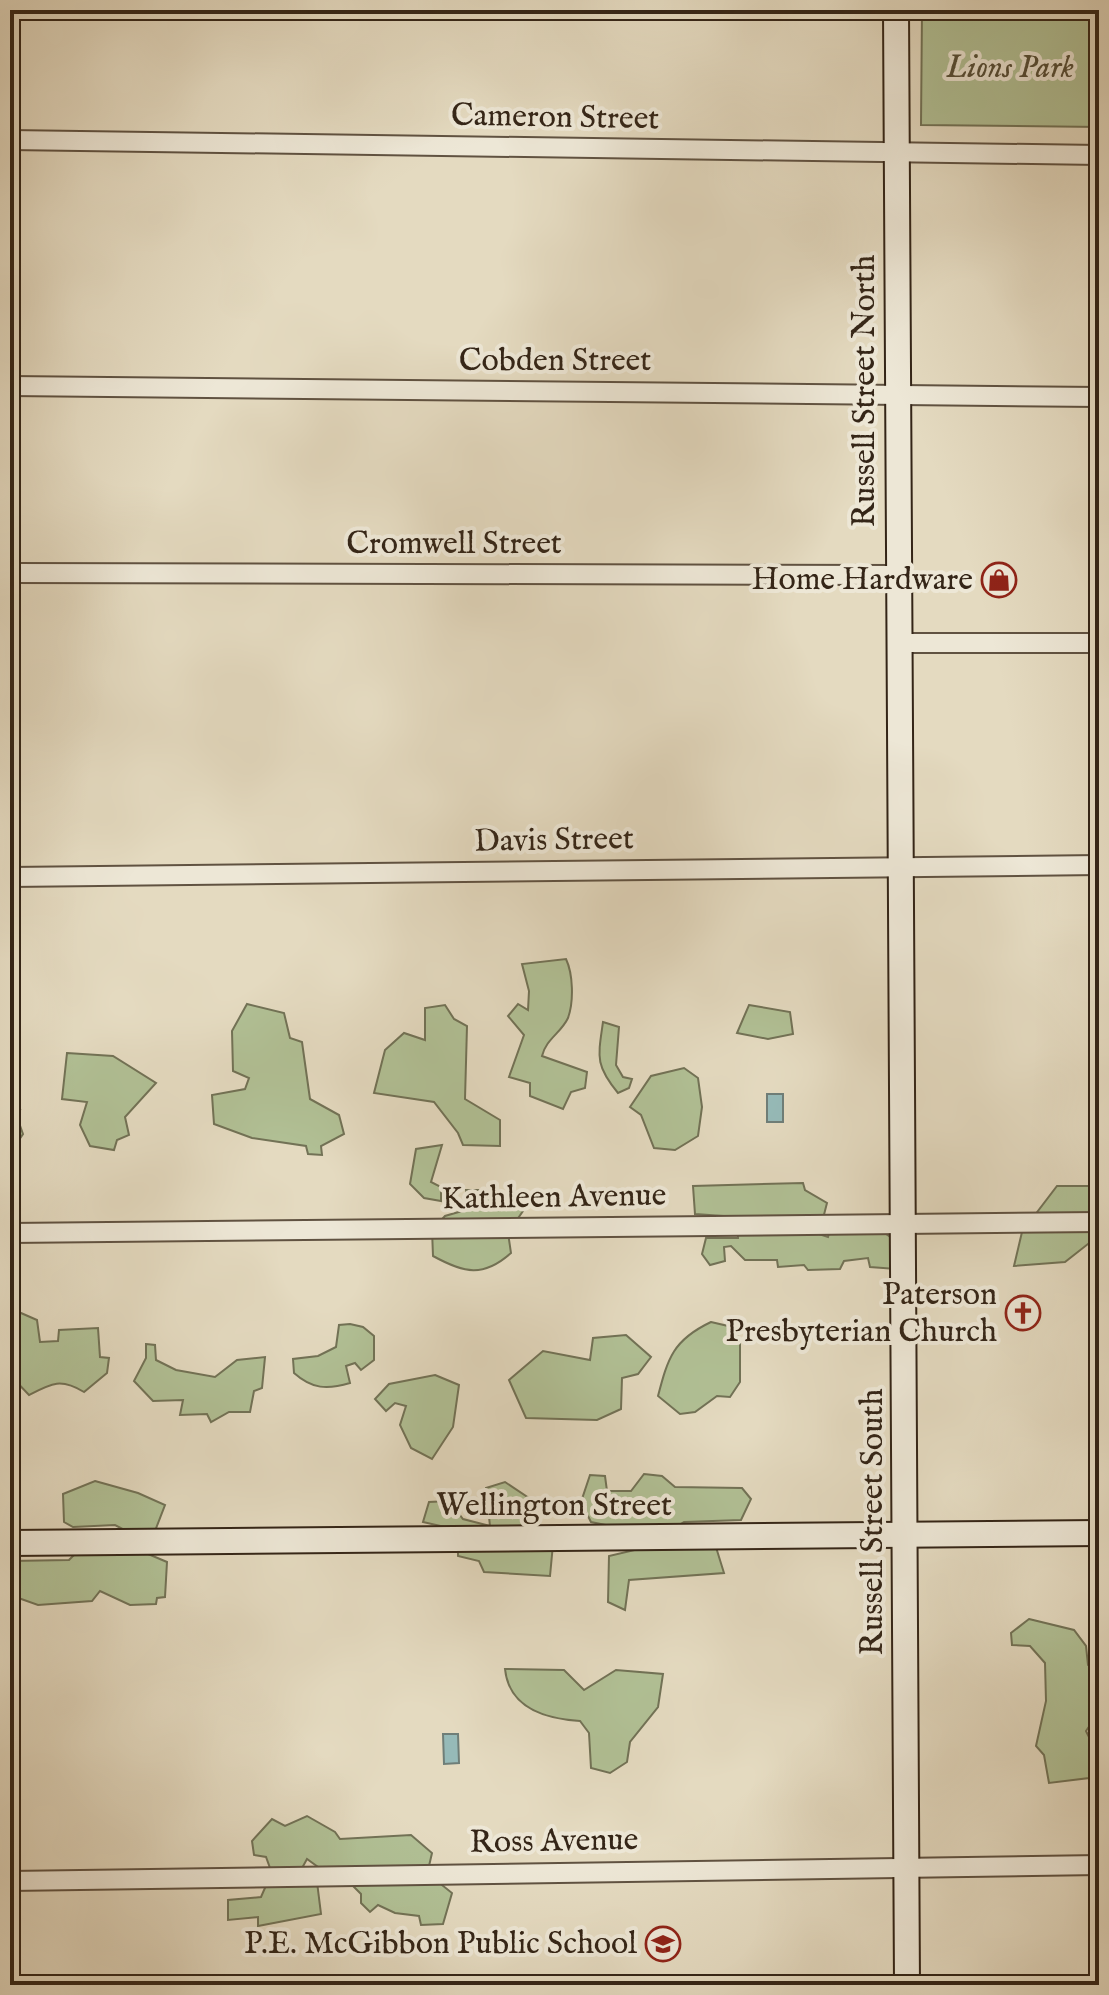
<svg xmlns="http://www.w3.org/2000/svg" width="1109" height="1995" font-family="'IM FELL English',serif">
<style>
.green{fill:#b1c095;stroke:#727256;stroke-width:2}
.water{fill:#96bab8;stroke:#6f7e78;stroke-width:2}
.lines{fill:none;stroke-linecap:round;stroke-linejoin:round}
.street-casing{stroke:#605241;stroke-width:22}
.secondary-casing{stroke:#342517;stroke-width:28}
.street{stroke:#ede7d6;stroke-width:18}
.secondary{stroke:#ede7d6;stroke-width:24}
.labels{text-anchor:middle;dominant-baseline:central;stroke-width:8;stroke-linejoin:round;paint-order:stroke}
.park-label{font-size:32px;font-style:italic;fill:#534c36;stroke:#ede7d6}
.street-label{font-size:32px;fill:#342517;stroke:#ede7d6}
.poi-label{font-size:32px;fill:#342517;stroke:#ede7d6;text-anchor:end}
</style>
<rect width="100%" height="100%" fill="#e4dac0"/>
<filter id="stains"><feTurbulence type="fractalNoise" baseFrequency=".0025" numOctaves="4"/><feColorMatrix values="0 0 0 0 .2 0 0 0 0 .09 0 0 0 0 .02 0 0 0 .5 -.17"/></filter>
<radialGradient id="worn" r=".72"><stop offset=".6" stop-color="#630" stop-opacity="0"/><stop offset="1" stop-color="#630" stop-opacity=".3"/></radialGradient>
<g class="green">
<polygon points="922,10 1099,10 1099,127 921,125"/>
<path d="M 566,959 C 573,974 574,1001 568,1018 C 561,1033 546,1039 542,1056 L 587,1072 L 585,1088 L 571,1092 L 563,1109 L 530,1096 L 530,1083 L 509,1077 L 524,1035 L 508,1016 L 518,1004 L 528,1010 L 529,991 L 522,964 Z"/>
<polygon points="247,1004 284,1013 290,1038 302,1042 310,1099 339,1115 344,1134 321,1146 322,1155 308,1154 306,1146 252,1138 214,1124 212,1095 245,1089 249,1078 233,1071 232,1031"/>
<polygon points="445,1005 454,1019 467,1026 465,1099 500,1120 500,1146 463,1145 458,1133 434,1102 374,1093 385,1050 404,1033 425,1040 425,1008"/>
<polygon points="749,1005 790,1012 793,1034 768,1039 737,1033"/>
<path d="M 603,1022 L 619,1027 L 616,1065 L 623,1077 L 632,1079 L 629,1088 L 618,1093 C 595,1065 598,1057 603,1022 Z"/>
<polygon points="67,1053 113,1056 156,1083 125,1117 129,1135 117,1140 114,1150 90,1146 80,1125 87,1102 62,1099"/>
<polygon points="684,1068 698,1078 702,1107 698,1136 675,1150 654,1148 641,1115 630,1107 651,1076"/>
<polygon points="10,1109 20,1110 17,1117 23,1134 19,1140 19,1165 10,1149"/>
<polygon points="442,1145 431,1182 441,1187 441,1201 424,1198 410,1184 416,1149"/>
<polygon points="803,1183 805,1190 827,1203 819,1234 828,1237 833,1217 862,1217 896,1241 896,1269 870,1267 868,1258 844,1261 840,1269 808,1270 804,1265 778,1267 777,1260 745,1260 731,1246 724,1247 725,1261 710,1265 702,1254 706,1238 738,1238 737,1217 695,1214 693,1186"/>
<polygon points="1057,1186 1099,1186 1099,1242 1093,1240 1065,1262 1014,1266 1022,1232"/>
<path d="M 466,1190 L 488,1190 L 496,1199 L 525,1208 L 508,1233 L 511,1253 C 483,1278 464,1273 433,1256 L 432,1230 L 445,1216 L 469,1209 Z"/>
<path d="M 21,1313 L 37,1320 L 40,1342 L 58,1341 L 59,1330 L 98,1328 L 100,1357 L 109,1358 L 107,1373 L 84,1392 C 61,1378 52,1383 29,1395 L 10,1375 L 10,1317 Z"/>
<path d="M 711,1322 L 728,1326 L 740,1339 L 740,1382 L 730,1397 L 717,1396 L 695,1412 L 680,1414 L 658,1396 C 668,1358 673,1340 711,1322 Z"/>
<path d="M 350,1324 L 363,1327 L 374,1336 L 374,1360 L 361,1370 L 355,1363 L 346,1366 L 350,1383 C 327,1390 312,1389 294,1373 L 293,1359 L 318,1356 L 336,1347 L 339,1325 Z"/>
<polygon points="626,1335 651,1357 638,1374 622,1378 621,1409 597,1420 526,1418 509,1380 543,1351 590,1360 593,1338"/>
<polygon points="146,1344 155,1345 156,1360 176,1370 215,1377 237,1360 265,1357 262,1388 254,1391 250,1412 229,1412 211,1422 207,1414 180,1415 183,1400 153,1401 134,1381 146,1358"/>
<polygon points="435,1375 459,1385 453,1427 432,1459 411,1448 400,1425 406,1406 395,1403 386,1411 375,1399 389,1384"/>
<polygon points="644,1474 662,1476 675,1487 742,1488 751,1499 741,1520 684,1522 673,1529 715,1544 724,1573 629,1580 625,1610 608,1602 609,1556 639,1549 640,1532 591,1522 581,1502 590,1475 605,1476 607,1491 631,1491"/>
<polygon points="95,1481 138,1493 165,1505 155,1531 136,1536 115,1525 73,1527 64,1522 63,1494"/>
<polygon points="505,1482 544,1508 536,1527 553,1544 550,1576 484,1572 479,1561 458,1556 458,1530 423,1522 429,1502 449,1501 463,1519 490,1526 486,1488"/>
<polygon points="79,1550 141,1551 167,1562 165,1597 157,1598 156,1604 130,1605 100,1591 92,1601 38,1605 10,1595 10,1561 69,1560"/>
<polygon points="1029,1619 1074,1630 1086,1646 1088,1665 1099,1672 1099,1721 1095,1718 1086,1731 1098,1755 1090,1759 1089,1778 1049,1783 1044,1755 1036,1746 1046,1701 1045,1663 1030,1646 1012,1645 1011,1633"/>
<path d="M 505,1669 L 564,1670 L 584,1690 L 616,1670 L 663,1674 L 658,1707 L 630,1742 L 627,1762 L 610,1773 L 591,1768 L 589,1733 L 580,1721 C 546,1719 509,1708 505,1669 Z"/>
<polygon points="307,1816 335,1832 340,1839 411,1835 432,1853 429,1866 434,1878 325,1872 307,1859 296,1879 274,1879 266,1857 254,1855 252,1841 272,1819 285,1826"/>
<polygon points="268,1881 317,1882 321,1914 258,1926 258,1917 228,1920 228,1900 261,1897"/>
<polygon points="437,1881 452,1893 443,1924 421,1925 419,1916 395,1913 378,1905 370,1912 361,1903 361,1894 349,1882"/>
</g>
<g class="water">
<rect x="767" y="1094" width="16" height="28"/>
<polygon points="443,1734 458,1734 459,1763 444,1764"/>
</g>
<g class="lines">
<g class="street-casing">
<g id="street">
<polyline points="10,140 1099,155"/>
<polyline points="10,386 1099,397"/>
<polyline points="10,573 898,575"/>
<polyline points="898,643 1099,643"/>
<polyline points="10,877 1099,865"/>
<polyline points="10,1233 1099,1222"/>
<polyline points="10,1881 1099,1865"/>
</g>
</g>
<g class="secondary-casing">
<g id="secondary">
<polyline points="896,10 907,1985"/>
<polyline points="10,1543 1099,1533"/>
</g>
</g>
<use href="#street" class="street"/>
<use href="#secondary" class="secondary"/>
</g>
<defs>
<g id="shop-ring" transform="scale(1.8)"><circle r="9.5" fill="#ede7d6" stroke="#8f2418" stroke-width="1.5"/><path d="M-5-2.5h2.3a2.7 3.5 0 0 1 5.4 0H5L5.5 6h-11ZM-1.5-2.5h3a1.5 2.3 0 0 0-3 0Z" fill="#8f2418"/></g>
<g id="church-ring" transform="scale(1.8)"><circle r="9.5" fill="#ede7d6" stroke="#8f2418" stroke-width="1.5"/><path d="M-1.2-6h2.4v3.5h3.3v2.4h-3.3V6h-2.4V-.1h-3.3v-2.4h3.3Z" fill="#8f2418"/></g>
<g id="school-ring" transform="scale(1.8)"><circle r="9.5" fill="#ede7d6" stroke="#8f2418" stroke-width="1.5"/><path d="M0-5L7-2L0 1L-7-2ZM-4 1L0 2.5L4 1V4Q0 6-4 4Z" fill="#8f2418"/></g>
</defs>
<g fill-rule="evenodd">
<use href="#shop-ring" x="999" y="580"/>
<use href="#church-ring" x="1023" y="1313"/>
<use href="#school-ring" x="663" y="1944"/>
</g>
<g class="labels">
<g class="park-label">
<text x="1010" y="68">Lions Park</text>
</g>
<g class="street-label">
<text transform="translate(555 118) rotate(1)">Cameron Street</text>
<text x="555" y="361">Cobden Street</text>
<text transform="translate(865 391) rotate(-90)">Russell Street North</text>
<text x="454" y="544">Cromwell Street</text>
<text transform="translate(554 841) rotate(-1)">Davis Street</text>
<text transform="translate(554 1198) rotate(-1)">Kathleen Avenue</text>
<text x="554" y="1506">Wellington Street</text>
<text transform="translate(873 1522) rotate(-90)">Russell Street South</text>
<text transform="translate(554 1842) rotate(-1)">Ross Avenue</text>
</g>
<g class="poi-label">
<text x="973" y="580">Home Hardware</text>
<text x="997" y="1295">Paterson<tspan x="997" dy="37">Presbyterian Church</tspan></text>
<text x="637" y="1944">P.E. McGibbon Public School</text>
</g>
</g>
<rect width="1109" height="1995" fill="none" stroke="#e4dac0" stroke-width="40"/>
<rect x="12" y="12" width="1085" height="1971" fill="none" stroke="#342517" stroke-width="4"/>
<rect x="20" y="20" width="1069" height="1955" fill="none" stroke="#342517" stroke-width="2"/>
<rect width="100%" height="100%" filter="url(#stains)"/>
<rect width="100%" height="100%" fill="url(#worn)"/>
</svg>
